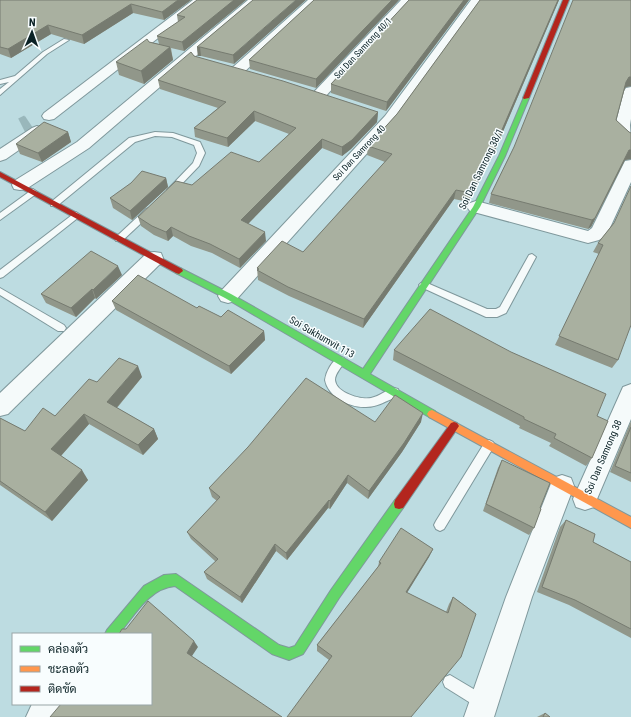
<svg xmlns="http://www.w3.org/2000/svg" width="631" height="717" font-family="'Roboto Condensed',Sarabun,sans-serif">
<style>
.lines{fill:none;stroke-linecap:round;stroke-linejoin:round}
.street-tunnel-far1{stroke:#99b7bb;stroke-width:14;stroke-dasharray:14 6;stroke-linecap:butt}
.street-tunnel{stroke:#99b7bb;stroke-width:17;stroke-dasharray:17 8;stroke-linecap:butt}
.lane-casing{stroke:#7f989c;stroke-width:2}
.street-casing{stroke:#7f989c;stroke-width:2}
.fast-casing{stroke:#7f989c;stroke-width:2}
.slow-casing{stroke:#7f989c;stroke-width:2}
.jam-casing{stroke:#7f989c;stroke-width:2}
.lane{fill:#f5fafa;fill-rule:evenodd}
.street{fill:#f5fafa;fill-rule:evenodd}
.fast{fill:#63d668;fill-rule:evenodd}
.slow{fill:#ff974d;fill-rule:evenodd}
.jam{fill:#b3261e;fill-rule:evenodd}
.wall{fill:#91978a}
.shaded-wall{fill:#767b70}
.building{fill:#a9b0a0;stroke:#767b70}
.labels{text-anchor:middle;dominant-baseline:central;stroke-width:3;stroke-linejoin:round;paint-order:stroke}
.far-street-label{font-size:9px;fill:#0a2125;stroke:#f8fdfe}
.street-label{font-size:10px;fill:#0a2125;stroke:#f8fdfe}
</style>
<rect width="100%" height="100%" fill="#bddce1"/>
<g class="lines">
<polyline class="street-tunnel-far1" points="26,124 29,122"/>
<polyline class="street-tunnel" points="22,126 28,123"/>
<g class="lane-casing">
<g id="lane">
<polygon points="64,39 69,40 47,54 0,95 0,89 9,82 0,84 0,80 15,76 43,52"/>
<polygon points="155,132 173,133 200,142 205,153 199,166 174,192 171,193 167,190 193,163 197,153 194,145 172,137 155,136 135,142 57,206 51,206 51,202 129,138"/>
<polygon points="33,189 37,192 36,194 0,220 0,213"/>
<polygon points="149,208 152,209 153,211 152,213 122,241 116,241 115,239 116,237 146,209"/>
<polygon points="76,212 80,215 79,217 3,277 0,278 0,270"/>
<polygon points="532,254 536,257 506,313 497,317 486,317 421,287 419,285 421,283 427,283 487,309 496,309 500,307 529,255"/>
<polygon points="0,288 64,325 66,328 64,331 58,331 0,295"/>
<path d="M 340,357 L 344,358 L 345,361 C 342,367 335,373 335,380 C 336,393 361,400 371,398 C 380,396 386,390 394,388 L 398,389 L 399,392 C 397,397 392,399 387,401 C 381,404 373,407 366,407 C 350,408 328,397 325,380 C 326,372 332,360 340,357 Z"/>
<polygon points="489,440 493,442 495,445 493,448 444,529 440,531 436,529 434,525 436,521 485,442"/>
<polygon points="450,675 487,697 489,702 487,707 482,709 477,707 445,687 443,682 445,677"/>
</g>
</g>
<g class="street-casing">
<g id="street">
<polygon points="193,0 207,0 54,119 49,120 44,119 42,116 44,113"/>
<polygon points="248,0 261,0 89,148 26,189 20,190 14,189 12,185 14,181 77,142"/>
<polygon points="308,0 321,0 242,74 237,75 232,74 230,71 232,68"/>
<polygon points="401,0 414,0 323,99 318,100 313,99 311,96 313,93"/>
<polygon points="471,0 483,0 395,122 235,301 228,303 221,301 218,296 221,291 385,116"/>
<polygon points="631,87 631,119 630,125 631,142 626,140 614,130 624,91 626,88"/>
<polygon points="37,126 42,128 45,131 42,134 6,159 0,161 0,149 32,128"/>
<polygon points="631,160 631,182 608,232 605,236 599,240 588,243 470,211 467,207 470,203 476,201 588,231 592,228 623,165 625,161"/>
<polygon points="154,252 161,253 163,258 161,263 8,414 0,416 0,393 147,253"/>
<polygon points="631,384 631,419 597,499 594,507 585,510 576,507 573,499 623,387"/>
<polygon points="562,475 571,478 574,486 532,597 494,717 464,717 506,597 550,486 553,478"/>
<polygon points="32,704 67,704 60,717 26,717"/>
</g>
</g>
<g class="fast-casing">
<g id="fast">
<polygon points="524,97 529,98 505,156 480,207 370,374 435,411 437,414 435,417 432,418 429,417 225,298 176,273 175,271 179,268 182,269 231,294 363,369 473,207 499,156"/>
<path d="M 399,499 L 403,500 L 404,504 L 403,508 L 339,598 L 303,654 L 289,660 L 272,654 L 175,586 C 149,588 134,616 119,634 L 105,634 L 107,630 L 144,586 L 164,575 L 176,574 L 279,645 L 289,648 L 295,646 L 331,590 L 395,500 Z"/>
</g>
</g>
<g class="slow-casing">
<polygon id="slow" points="432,410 631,517 631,528 429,417 427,414 429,411"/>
</g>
<g class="jam-casing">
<g id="jam">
<polygon points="563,0 569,0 529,98 524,99 523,98"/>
<polygon points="0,172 182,269 183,271 179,274 176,273 0,177"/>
<polygon points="454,422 457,423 459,426 457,429 403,508 399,509 395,508 394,504 395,500 451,423"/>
</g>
</g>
<use href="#lane" class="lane"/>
<use href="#street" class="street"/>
<use href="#fast" class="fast"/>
<use href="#slow" class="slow"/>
<use href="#jam" class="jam"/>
</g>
<g class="wall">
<polygon points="0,0 191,0 164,20 133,13 84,44 51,34 11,58 0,54"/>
<polygon points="197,0 246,0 184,51 171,48 173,60 144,84 119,75 116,62 149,42 159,44 157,36 178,22 177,15"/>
<polygon points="253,0 234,64 201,56 198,56 197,47"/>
<polygon points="314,0 399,0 316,88 250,69 249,60"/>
<polygon points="409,0 469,0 386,111 331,93 331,84"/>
<polygon points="480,0 559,0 493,155 468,202 454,199 363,328 289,296 258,280 257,268 303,252 385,162 367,155 368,146 397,114"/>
<polygon points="631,0 631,86 626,87 625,88 616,120 629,132 631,133 631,159 625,160 591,227 588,229 489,203 491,194 514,147"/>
<polygon points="194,56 378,112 377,122 351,149 342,156 322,148 248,224 266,241 240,268 212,253 191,246 173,236 168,241 154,235 141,226 138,217 192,185 259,162 289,134 255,121 228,147 195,137 194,128 218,108 160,89 158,80"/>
<polygon points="68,132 71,142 42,162 20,154 16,144"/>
<polygon points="166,178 168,187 132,220 113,208 110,198"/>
<polygon points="613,224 618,360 612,368 555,345 599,254 593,252 598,243"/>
<polygon points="122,275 96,299 95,298 76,317 46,303 41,294"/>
<polygon points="112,301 197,308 221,317 264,331 265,340 231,374 116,310"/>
<polygon points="394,350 597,416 592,458 586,466 549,446 551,443 519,428 520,426 393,360"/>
<polygon points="142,377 117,408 154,429 158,439 143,455 89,424 61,456 88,480 52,521 0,485 0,418 25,431 55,416"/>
<polygon points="631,421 631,482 610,472"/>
<polygon points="375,422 421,422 402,452 368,499 347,483 330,509 328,508 287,560 276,551 242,603 207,579 204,572 216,562 191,539 187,532 217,501 212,497 209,488"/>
<polygon points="502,460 540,508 534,528 529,535 483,511 498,468"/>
<polygon points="566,520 593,542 631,562 631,638 569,605 537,592 560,527"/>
<polygon points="433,549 429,557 407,593 446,612 449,604 453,597 476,614 329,660 317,651 317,645 378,567 379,562"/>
<polygon points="545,713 550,717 537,717"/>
</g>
<g class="shaded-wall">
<polygon points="178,0 191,0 164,20 162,12"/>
<polygon points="234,0 246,0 184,51 182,42"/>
<polygon points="296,0 306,0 234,64 233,55"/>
<polygon points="392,0 399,0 316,88 316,79"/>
<polygon points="464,0 469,0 386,111 387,102"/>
<polygon points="558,0 559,0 493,155 468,202 471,193"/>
<polygon points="131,4 133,13 84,44 82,35"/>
<polygon points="48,25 51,34 11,58 8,49"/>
<polygon points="170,47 173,60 144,84 141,71"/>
<polygon points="197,47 200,47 201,56 198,56"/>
<polygon points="629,77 631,77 631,86 626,87 623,91 626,82"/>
<polygon points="254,111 255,121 228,147 227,138"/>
<polygon points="378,112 377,122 351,149 342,156 342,147"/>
<polygon points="68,132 71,142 42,162 38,153"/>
<polygon points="322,139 322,148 242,230 241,220"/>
<polygon points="629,150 631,150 631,159 625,160 591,227 588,229 592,220"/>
<polygon points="166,178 168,187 132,220 130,211"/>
<polygon points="456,190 454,199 363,328 364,319"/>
<polygon points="171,227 173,236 168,241 166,232"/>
<polygon points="265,232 266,241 240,268 239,259"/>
<polygon points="118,266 122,275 96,299 93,290"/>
<polygon points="92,289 95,298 76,317 71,308"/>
<polygon points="264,331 265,340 231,374 229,366"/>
<polygon points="138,366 142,377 112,413 107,402"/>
<polygon points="423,413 421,422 402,452 368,499 369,491"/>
<polygon points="84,414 89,424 58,459 51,449"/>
<polygon points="154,429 158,439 143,455 138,445"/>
<polygon points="82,470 88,480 52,521 45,512"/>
<polygon points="348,475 347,483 330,509 330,501"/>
<polygon points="329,500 328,508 287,560 286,553"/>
<polygon points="275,544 276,551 242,603 240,597"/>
<polygon points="433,549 429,557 403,599 406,592"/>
<polygon points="194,641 198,647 190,659 187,653"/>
</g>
<g class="building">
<polygon points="0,0 178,0 162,12 131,4 82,35 48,25 8,49 0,47"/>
<polygon points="197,0 234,0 182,42 157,36 185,17 177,15"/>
<polygon points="253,0 296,0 233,55 200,47 197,47"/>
<polygon points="314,0 392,0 316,79 249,60"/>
<polygon points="409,0 464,0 387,102 331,84"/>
<polygon points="480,0 558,0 495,146 471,193 456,190 364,319 288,287 257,270 259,269 257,268 282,241 303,252 392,154 368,146 397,114"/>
<polygon points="573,0 631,0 631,77 629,77 626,82 616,120 629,132 631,133 631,150 629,150 595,218 592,220 491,194 514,147"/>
<polygon points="147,39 149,42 170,47 141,71 116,62"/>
<polygon points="191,52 194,56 283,81 378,112 352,140 342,147 322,139 241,220 265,232 239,259 210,244 189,236 171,227 166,232 152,226 138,217 176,181 192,185 231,152 259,162 296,128 254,111 227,138 194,128 226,102 158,80"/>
<polygon points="44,122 68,132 38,153 16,144"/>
<polygon points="142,171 166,178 130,211 110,198 131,183"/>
<polygon points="631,186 631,325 618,360 559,336 603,245 598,243 614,223"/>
<polygon points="91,251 118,266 93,290 92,289 71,308 41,294"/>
<polygon points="138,275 197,308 199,306 221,317 228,310 264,331 229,366 112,301"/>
<polygon points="430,309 511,352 606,394 597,416 608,421 592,458 554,438 556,434 524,419 524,417 394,350"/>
<polygon points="119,358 138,366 107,402 154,429 138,445 84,414 51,449 82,470 45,512 0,481 0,418 25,431 43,408 55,416 89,379 97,382"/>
<polygon points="306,378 375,422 395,395 423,413 404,443 369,491 348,475 330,501 329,500 286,553 275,544 240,597 204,572 218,559 187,532 220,497 209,488 248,447"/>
<polygon points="631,427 631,473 615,466"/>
<polygon points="502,460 550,483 540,508 541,509 534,528 486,504"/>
<polygon points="566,520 595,534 593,542 631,562 631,629 575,600 542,587"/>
<polygon points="401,528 433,549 406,592 448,613 453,597 476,614 461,657 411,717 287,717 332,656 317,645 381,563 379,562"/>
<polygon points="148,601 194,641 187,653 282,717 50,717 61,704 151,704 151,634 119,634 122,629 126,629"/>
<polygon points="545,713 550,717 543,717"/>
</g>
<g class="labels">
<g class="far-street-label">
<text transform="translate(363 48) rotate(-47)">Soi Dan Samrong 40/1</text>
<text transform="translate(359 153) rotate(-47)">Soi Dan Samrong 40</text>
</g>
<g class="street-label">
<text transform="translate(481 169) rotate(-64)">Soi Dan Samrong 38/1</text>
<text transform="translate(322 337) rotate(30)">Soi Sukhumvit 113</text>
<text transform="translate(603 457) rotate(-67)">Soi Dan Samrong 38</text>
</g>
</g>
<rect x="12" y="633" width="140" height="72" fill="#f8fdfe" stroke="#99a5a7"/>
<rect x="20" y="646" width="20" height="6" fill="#63d668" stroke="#99a5a7"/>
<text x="48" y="653" font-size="12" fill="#0a2125">คล่องตัว</text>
<rect x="20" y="666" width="20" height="6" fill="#ff974d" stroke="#99a5a7"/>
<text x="48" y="673" font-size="12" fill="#0a2125">ชะลอตัว</text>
<rect x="20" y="686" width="20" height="6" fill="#b3261e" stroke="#99a5a7"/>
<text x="48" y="693" font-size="12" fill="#0a2125">ติดขัด</text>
<g transform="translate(32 32) rotate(2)" stroke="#f8fdfe" stroke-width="3" paint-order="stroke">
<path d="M0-3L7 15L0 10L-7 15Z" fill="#0a2125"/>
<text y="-6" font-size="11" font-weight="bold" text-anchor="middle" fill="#0a2125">N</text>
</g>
</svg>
